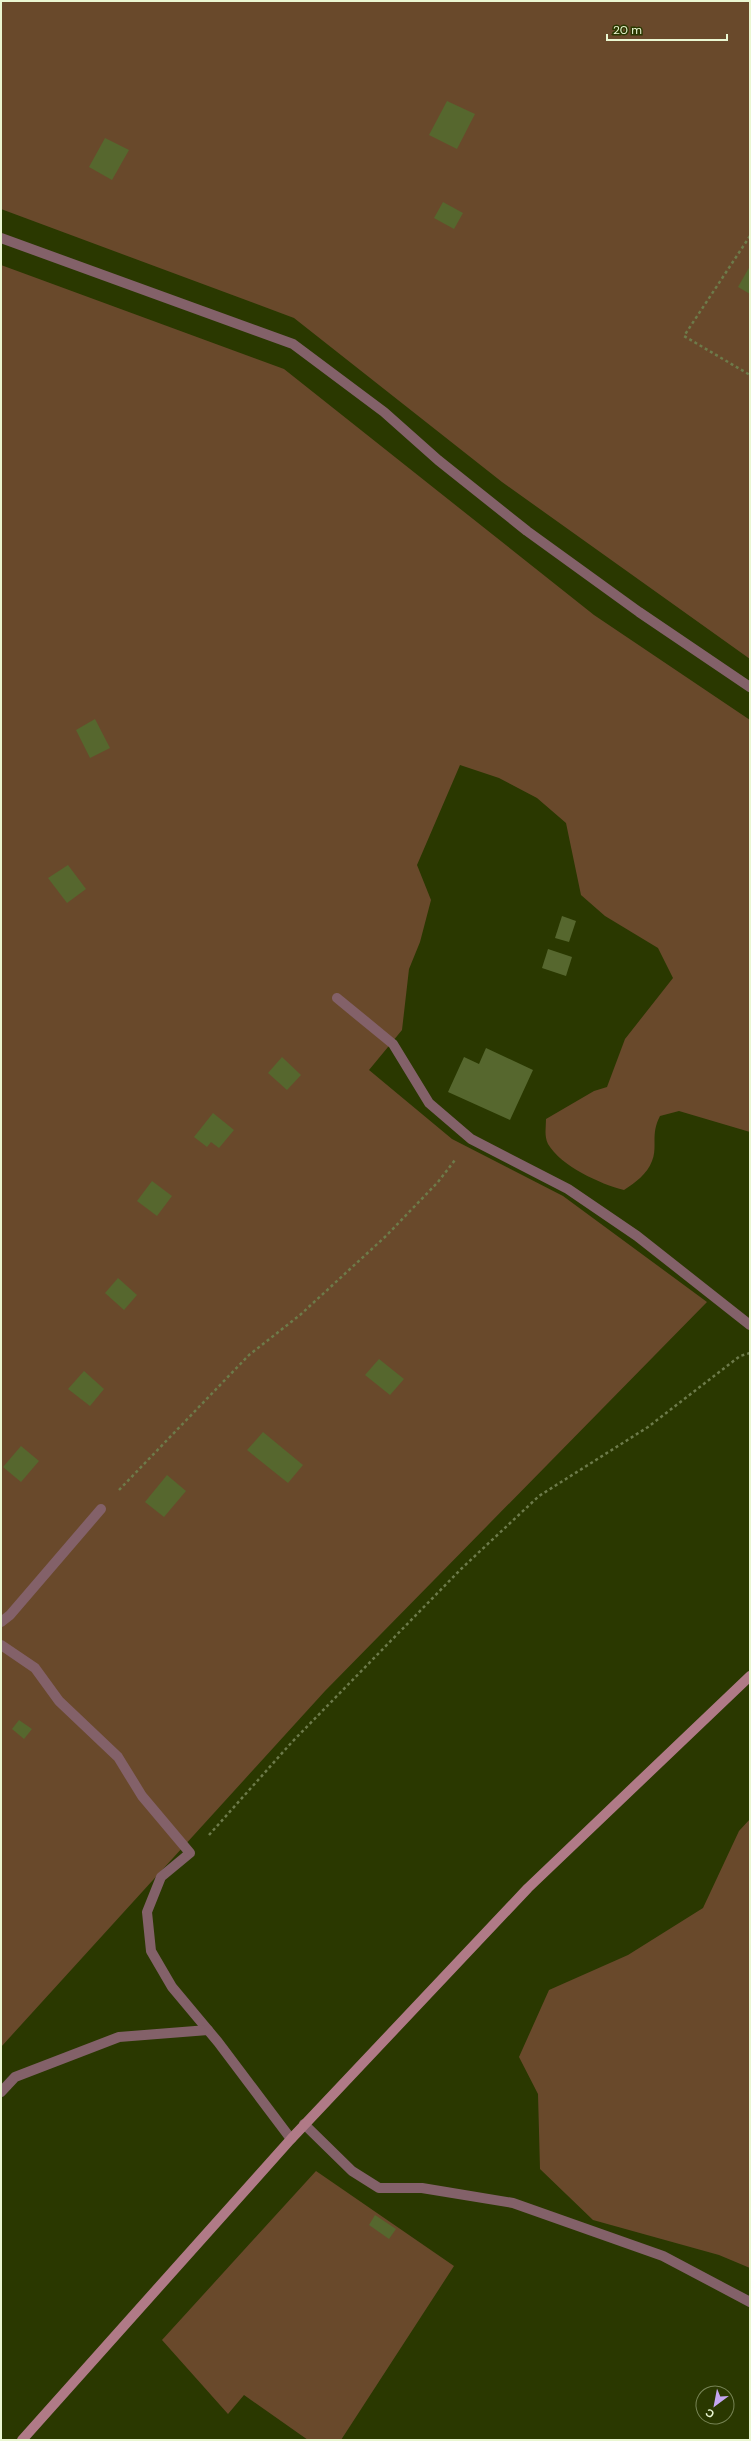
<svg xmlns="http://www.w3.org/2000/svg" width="751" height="2441" font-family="'DM Sans',sans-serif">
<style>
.green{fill:#69492b}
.building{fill:#56672e}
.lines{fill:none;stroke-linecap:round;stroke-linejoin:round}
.path{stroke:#6d7b4a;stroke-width:2.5;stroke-dasharray:3 3;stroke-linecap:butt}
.lane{stroke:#836169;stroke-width:10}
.secondary{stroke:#b07a87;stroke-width:10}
</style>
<rect width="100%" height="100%" fill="#2a3800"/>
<g class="green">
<polygon points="1,1 750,1 750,659 502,482 294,318 1,209"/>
<path d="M 1,265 L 284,369 L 594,615 L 750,720 L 750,1132 L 679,1111 L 660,1116 C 650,1135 658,1146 652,1161 C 647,1174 636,1182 624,1190 C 600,1184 561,1166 548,1144 C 544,1136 546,1127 546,1119 L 594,1091 L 607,1087 L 625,1039 L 673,978 L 658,948 L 605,916 L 581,895 L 566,823 L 537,798 L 499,778 L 460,765 L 417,865 L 431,900 L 420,942 L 409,969 L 402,1030 L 369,1070 L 452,1139 L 563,1196 L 707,1302 L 325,1691 L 1,2047 Z"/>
<polygon points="750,1819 750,2268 719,2255 593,2220 540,2169 538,2094 519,2057 549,1990 628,1955 703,1908 739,1831"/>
<polygon points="316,2171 454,2266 341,2440 308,2440 244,2395 228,2414 162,2340"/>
</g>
<g class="building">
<polygon points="447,101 475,114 457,149 429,135"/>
<polygon points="105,138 129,150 112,180 89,167"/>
<polygon points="443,202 463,213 454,229 434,218"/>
<polygon points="750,266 750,294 738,287"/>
<polygon points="95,719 110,748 90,758 76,730"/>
<polygon points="68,865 86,889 67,903 48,878"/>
<polygon points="562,916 576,921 569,942 555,938"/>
<polygon points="548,949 572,957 566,976 542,968"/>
<polygon points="486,1048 533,1070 510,1120 448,1092 464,1057 479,1064"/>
<polygon points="282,1057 301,1075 287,1090 268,1073"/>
<polygon points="213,1113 234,1130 219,1148 211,1142 207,1147 194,1137"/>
<polygon points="152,1181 172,1196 157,1216 137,1201"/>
<polygon points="118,1278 137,1295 124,1310 105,1293"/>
<polygon points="379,1359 404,1379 390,1395 365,1375"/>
<polygon points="84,1371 104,1389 90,1406 68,1389"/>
<polygon points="263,1432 303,1465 288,1483 247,1450"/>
<polygon points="21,1446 39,1461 21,1482 3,1467"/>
<polygon points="167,1475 186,1491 164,1517 145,1502"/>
<polygon points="19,1720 32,1729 24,1739 12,1729"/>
<polygon points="375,2215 396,2229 389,2239 369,2225"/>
</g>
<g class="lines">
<g class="path">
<polyline points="750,236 684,336 750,375"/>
<polyline points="119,1490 249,1355 300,1315 386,1236 438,1182 455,1160"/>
<polyline points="209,1835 292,1742 461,1569 539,1496 648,1427 740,1356 750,1353"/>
</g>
<g class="lane">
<polyline points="1,238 293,344 384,412 438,460 527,531 639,612 750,687"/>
<polyline points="337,998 393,1044 429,1103 471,1139 568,1189 637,1236 750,1325"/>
<polyline points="1,1622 10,1615 101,1509"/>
<polyline points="1,1645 35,1668 59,1701 118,1757 142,1796 190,1853 161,1877 147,1912 151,1951 172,1987 218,2042 291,2139"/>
<polyline points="1,2092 15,2077 119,2037 208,2030"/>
<polyline points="304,2124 352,2171 379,2188 422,2188 513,2203 663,2256 750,2302"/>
</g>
<polyline class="secondary" points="22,2440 291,2139 528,1888 750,1676"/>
</g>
<rect width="751" height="2441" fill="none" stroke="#eaf7d2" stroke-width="4"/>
<g transform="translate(715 2405) rotate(212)"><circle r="19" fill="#2a3800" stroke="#778454"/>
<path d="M0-3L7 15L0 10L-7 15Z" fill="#c5a6f0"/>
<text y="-6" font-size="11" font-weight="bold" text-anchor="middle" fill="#eaf7d2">С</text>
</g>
<path d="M607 34v6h120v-6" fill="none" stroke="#eaf7d2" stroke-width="2"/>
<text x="613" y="34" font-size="12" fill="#eaf7d2" stroke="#2a3800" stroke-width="3" paint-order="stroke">20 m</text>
</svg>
